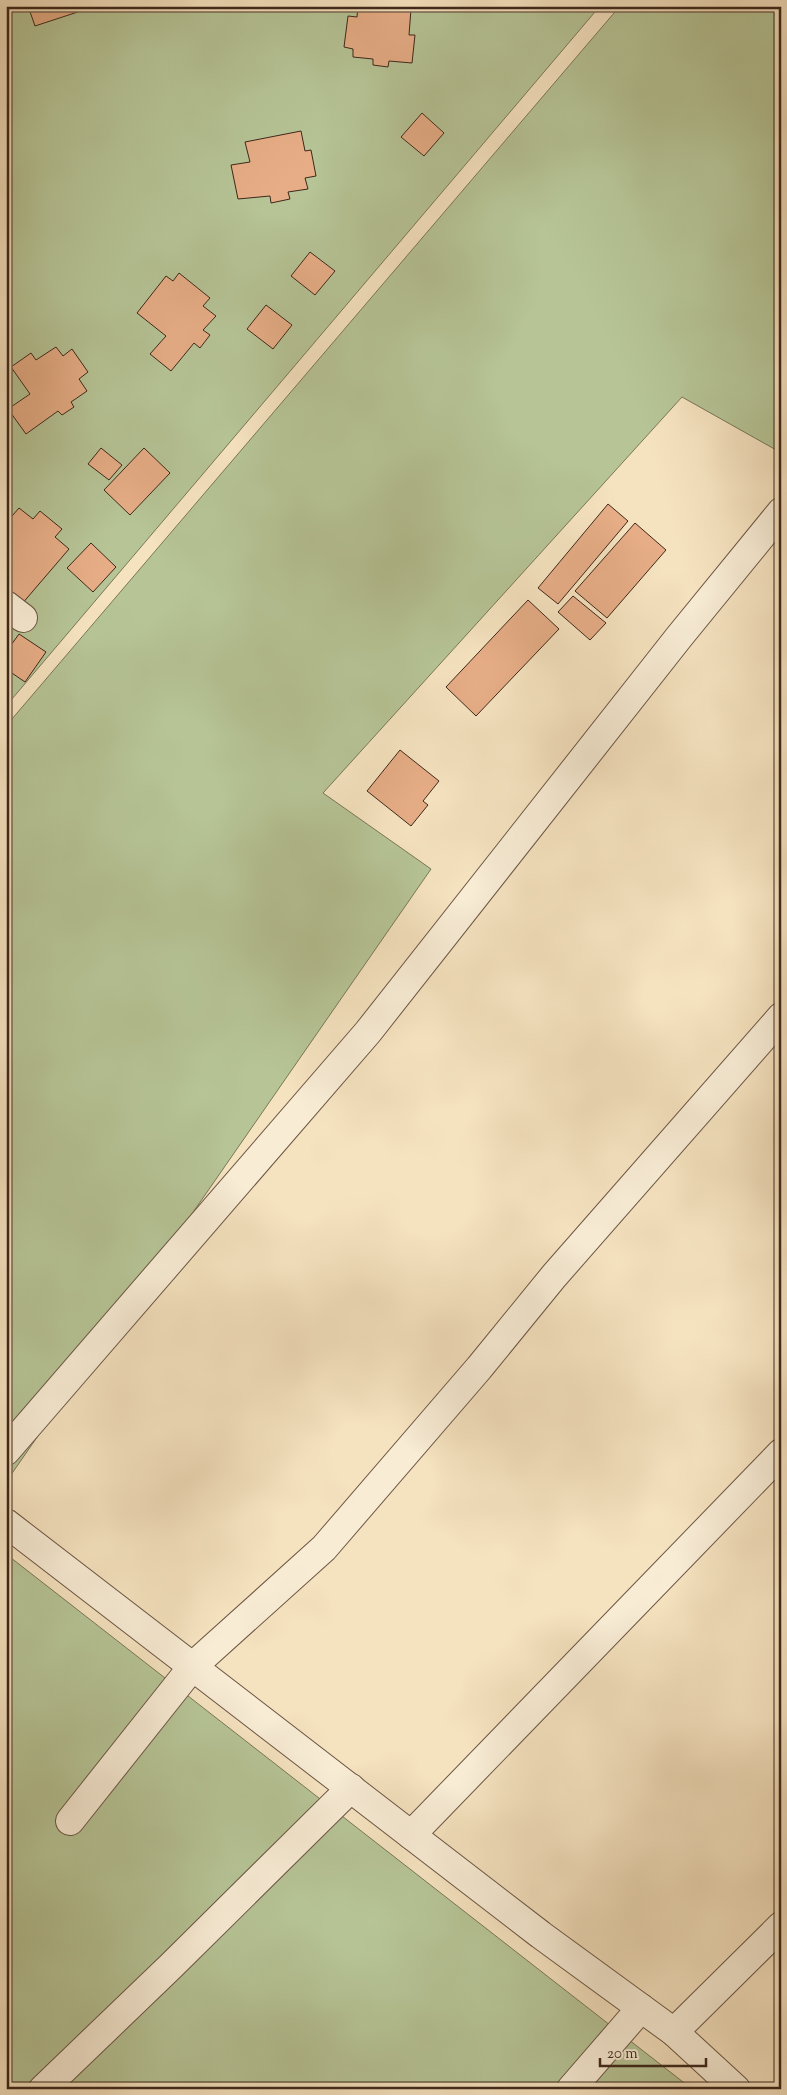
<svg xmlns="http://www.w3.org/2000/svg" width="787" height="2095" font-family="'Sorts Mill Goudy',serif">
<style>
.green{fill:#b6c496;stroke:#7a7658}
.building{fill:#e6ad86;stroke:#3e281b}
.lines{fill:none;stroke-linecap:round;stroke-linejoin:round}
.minor-casing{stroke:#6c5644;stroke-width:30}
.minor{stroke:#f8ecd5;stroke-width:28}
</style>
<rect width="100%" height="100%" fill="#f5e2bf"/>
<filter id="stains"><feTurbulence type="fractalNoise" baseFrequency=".004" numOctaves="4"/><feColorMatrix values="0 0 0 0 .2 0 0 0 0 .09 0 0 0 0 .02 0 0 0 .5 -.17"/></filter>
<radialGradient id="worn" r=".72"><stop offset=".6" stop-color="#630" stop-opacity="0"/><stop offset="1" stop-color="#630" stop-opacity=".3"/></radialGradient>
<g class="green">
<polygon points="6,6 600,6 6,706"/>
<polygon points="620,6 781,6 781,447 778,451 682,397 323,793 431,869 6,1482 6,726"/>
<polygon points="6,1554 692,2089 6,2089"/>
</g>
<g class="building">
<polygon points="28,6 96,6 35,26"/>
<polygon points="358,6 403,6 402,8 411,9 409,35 415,35 412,63 389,61 388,67 373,65 373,59 353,57 353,49 344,47 348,16 357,17"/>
<polygon points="422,113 444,133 424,156 401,137"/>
<polygon points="301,131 305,151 311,150 316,176 305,178 308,189 288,192 290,199 271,203 270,196 238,199 231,165 250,162 245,142"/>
<polygon points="310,252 335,271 315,295 291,276"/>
<polygon points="179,273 210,298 203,306 216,316 203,330 210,335 200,348 194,343 171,371 150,354 166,336 137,313 166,276 173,281"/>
<polygon points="266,305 292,325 273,349 247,329"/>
<polygon points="56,347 63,356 72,349 88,372 79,379 87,391 71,402 74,407 62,415 58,411 26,434 8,409 30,394 11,367 31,353 36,360"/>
<polygon points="101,448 122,465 109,480 88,464"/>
<polygon points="144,448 170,473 130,515 104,490"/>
<polygon points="608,504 628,521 558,604 538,588"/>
<polygon points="19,508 33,519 40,511 62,529 55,537 69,549 21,605 6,593 6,523"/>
<polygon points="635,523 666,550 607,618 575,591"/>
<polygon points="91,543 116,567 93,592 67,568"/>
<polygon points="573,596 606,623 590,640 558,612"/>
<polygon points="528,600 559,629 476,716 446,687"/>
<polygon points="19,634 46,652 25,682 6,669 6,652"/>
<polygon points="400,750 439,781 423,801 428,805 411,826 367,791"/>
</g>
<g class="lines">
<g class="minor-casing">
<g id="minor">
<polyline points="6,605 23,618"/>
<polyline points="6,1451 368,1032 679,637 781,512"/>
<polyline points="6,1523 541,1935 674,2032 736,2089"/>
<polyline points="70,1821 193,1666 324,1548 479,1368 554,1276 781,1017"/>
<polyline points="411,1835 781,1453"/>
<polyline points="674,2032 781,1926"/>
<polyline points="43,2089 171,1966 351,1788"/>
<polyline points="571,2089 641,2008"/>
</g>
</g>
<use href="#minor" class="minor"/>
</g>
<rect width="787" height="2095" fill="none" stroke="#f5e2bf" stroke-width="25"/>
<rect x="8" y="8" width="772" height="2080" fill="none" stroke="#3e281b" stroke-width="2.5"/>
<rect x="12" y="12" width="762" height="2070" fill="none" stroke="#3e281b"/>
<path d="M600 2058v8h106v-8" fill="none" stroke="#3e281b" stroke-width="2.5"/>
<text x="607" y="2058" font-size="15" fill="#3e281b" stroke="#f8ecd5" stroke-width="4" paint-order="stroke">20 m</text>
<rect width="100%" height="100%" filter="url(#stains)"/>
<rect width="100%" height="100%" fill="url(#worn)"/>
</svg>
